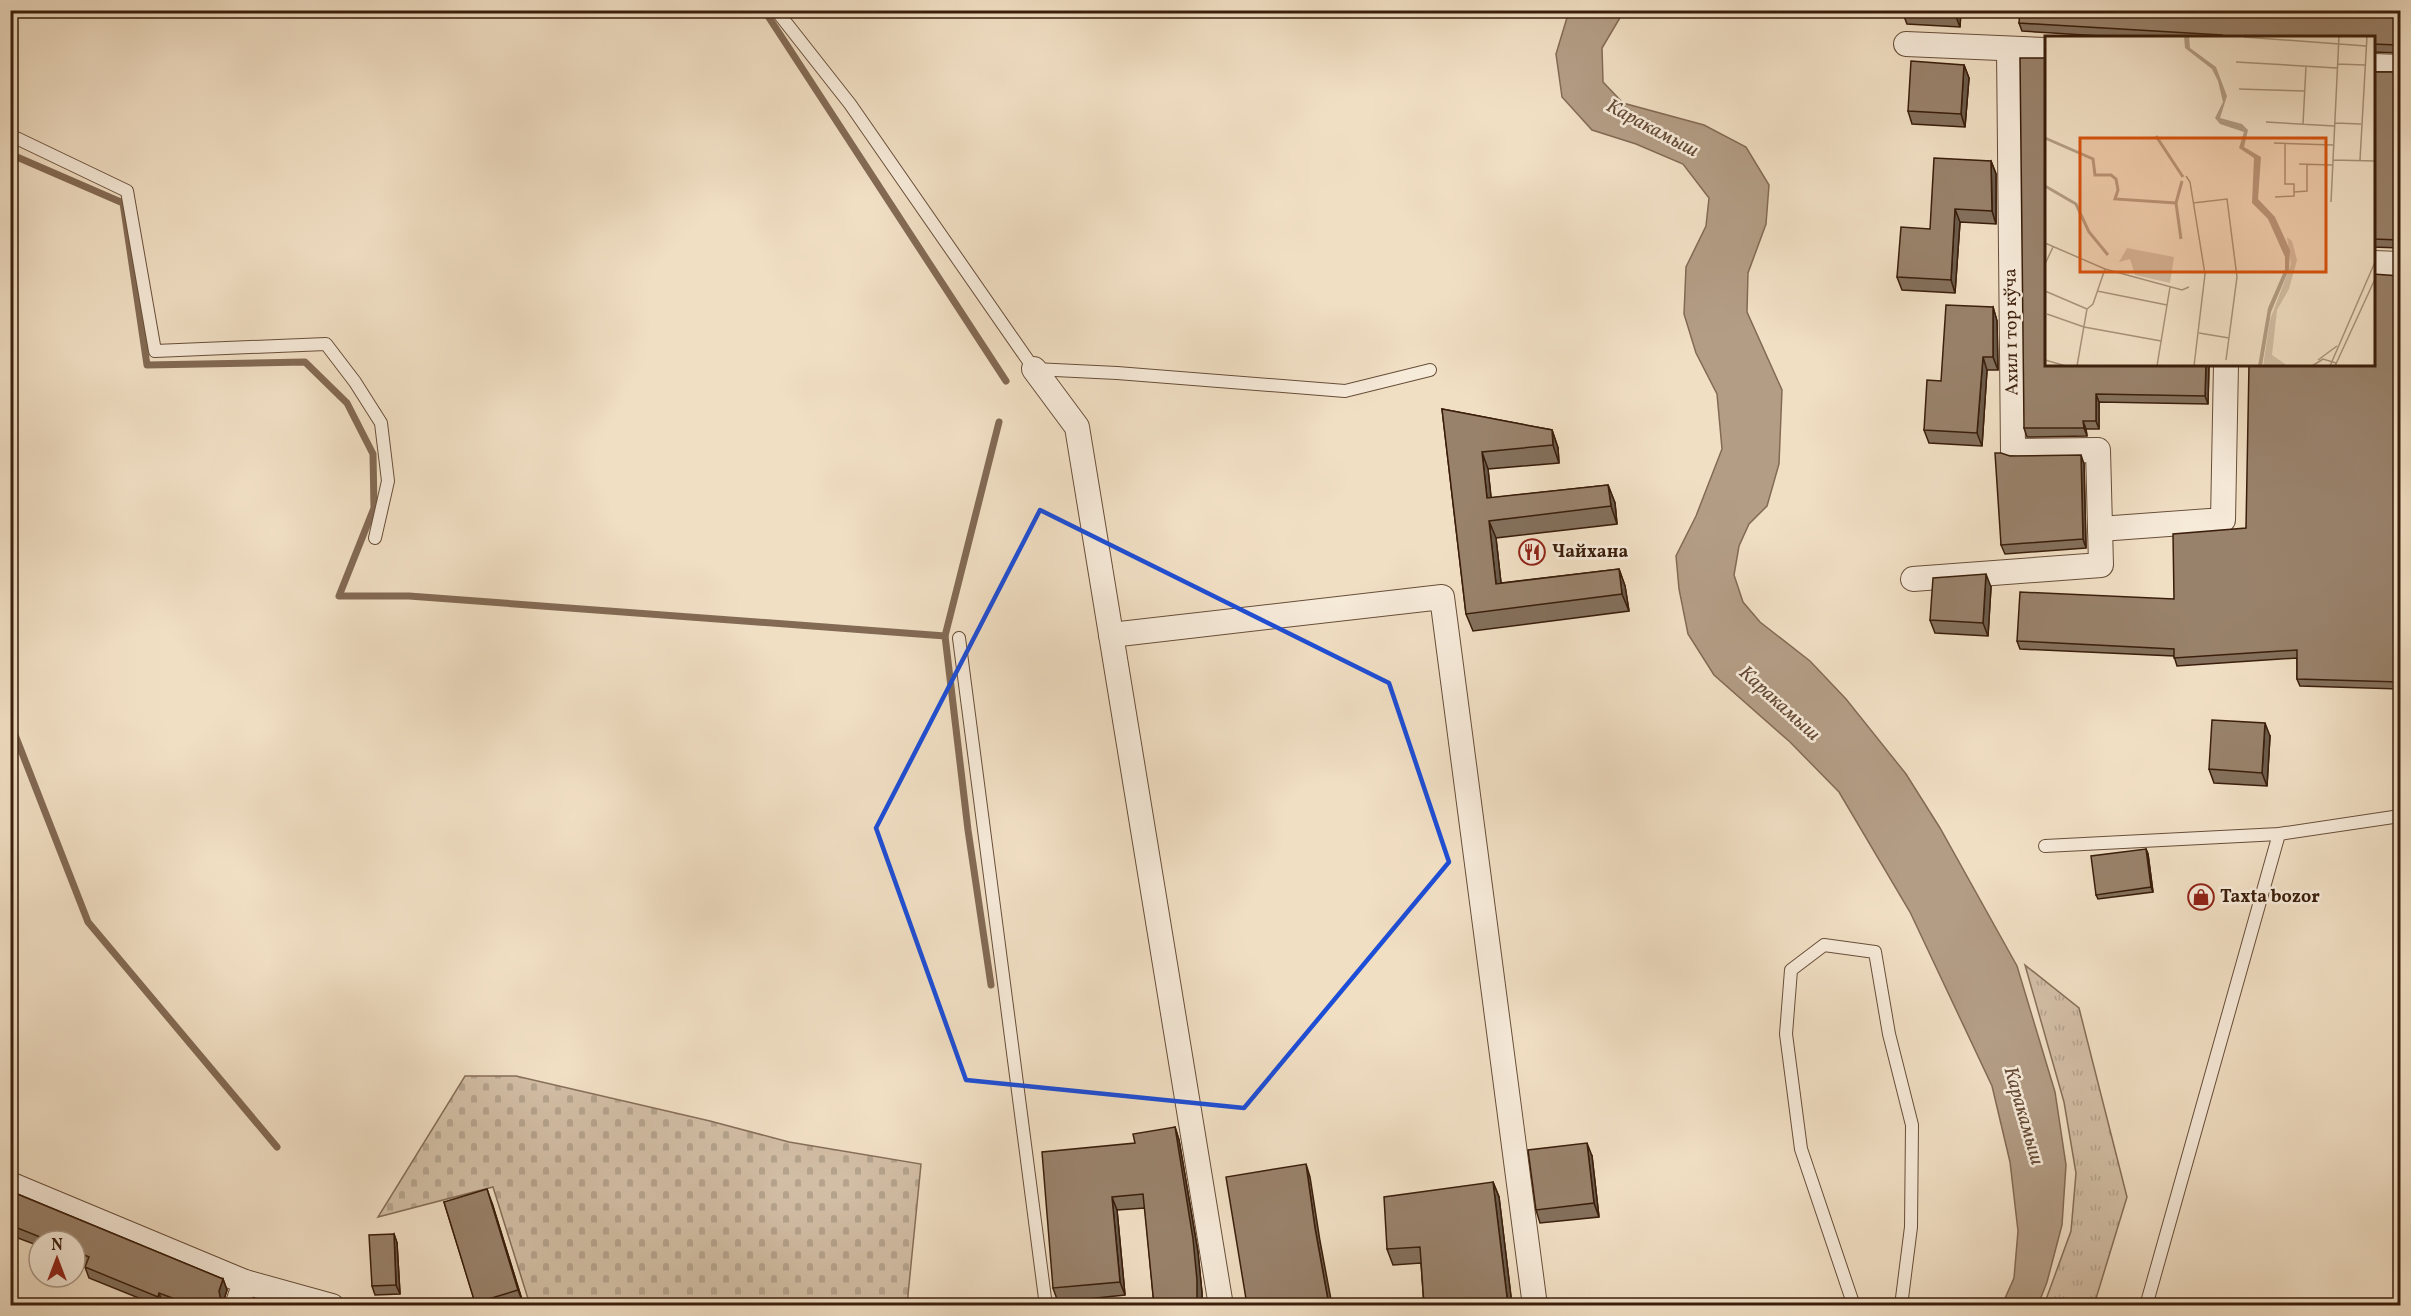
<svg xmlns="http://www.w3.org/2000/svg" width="2411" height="1316" font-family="Vollkorn,serif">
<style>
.grass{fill:url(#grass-tufts);stroke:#866e58;stroke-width:1.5}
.cemetery{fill:url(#cemetery-stones);stroke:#866e58;stroke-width:1.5}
.water{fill:#b39d85;stroke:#836a54;stroke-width:1.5}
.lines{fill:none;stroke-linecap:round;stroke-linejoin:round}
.stream{stroke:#836a54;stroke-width:7}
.service-casing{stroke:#684e39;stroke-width:14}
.minor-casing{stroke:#684e39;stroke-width:26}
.service{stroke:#f6ead9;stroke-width:12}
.minor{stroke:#f6ead9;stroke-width:24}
.wall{fill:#84705c;stroke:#3a1e0b;stroke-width:1.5}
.shaded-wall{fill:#6b5b4b;stroke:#3a1e0b;stroke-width:1.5}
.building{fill:#99826b;stroke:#3a1e0b;stroke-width:1.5}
.marked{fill:none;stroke:#1d4ed8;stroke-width:4.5;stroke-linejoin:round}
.labels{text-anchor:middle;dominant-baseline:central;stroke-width:5;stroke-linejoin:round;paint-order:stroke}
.street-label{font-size:18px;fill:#3a1e0b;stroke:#f6ead9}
.poi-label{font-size:18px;font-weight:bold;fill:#3a1e0b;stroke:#f6ead9;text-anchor:start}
.water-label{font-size:20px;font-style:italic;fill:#644a36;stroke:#f6ead9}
.inset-river{fill:none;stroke:#b39d85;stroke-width:3}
.inset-road{fill:none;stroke:#a8927a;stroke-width:1.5}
.view{fill:#d7530c;fill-opacity:0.15;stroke:#d7530c;stroke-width:3}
.inset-edge{fill:none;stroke:#3a1e0b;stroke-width:3}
</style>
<defs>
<pattern id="grass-tufts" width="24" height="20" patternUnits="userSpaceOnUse" patternTransform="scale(1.5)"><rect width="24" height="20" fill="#d2bea5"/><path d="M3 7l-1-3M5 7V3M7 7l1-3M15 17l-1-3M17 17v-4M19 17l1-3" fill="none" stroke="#b5a38d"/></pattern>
<pattern id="cemetery-stones" width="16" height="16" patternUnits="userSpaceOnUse" patternTransform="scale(1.5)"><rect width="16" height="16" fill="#d2bea5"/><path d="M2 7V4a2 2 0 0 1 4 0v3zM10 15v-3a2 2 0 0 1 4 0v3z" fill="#b5a38d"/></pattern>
</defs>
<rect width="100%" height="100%" fill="#f1dfc4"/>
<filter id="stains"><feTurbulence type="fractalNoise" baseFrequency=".00333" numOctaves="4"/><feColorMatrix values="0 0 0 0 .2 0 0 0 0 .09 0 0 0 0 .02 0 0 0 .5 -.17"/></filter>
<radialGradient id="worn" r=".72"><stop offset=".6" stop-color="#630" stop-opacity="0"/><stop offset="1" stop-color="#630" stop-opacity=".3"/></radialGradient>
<polygon class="grass" points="2025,965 2079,1008 2127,1197 2094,1305 2044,1305 2071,1231 2076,1173 2064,1102"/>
<polygon class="cemetery" points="465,1076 516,1076 710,1121 789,1142 921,1164 907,1305 530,1305 493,1187 378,1217"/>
<polygon class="water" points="1569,11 1624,11 1602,48 1603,82 1623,103 1704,125 1746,147 1769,185 1766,224 1748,273 1747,312 1782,390 1779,464 1767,506 1749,524 1739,546 1734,575 1743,602 1760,622 1810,661 1846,699 1906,774 1940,828 2017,966 2055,1092 2066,1165 2062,1225 2047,1282 2038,1305 2002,1305 2014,1278 2018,1231 2010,1162 1992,1086 1910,912 1839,792 1790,742 1714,675 1688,634 1679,589 1676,556 1696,516 1722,449 1717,394 1696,353 1684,314 1686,267 1706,226 1709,198 1683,164 1636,144 1592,130 1562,97 1556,54"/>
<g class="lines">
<g class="stream">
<polyline points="764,10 1006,381"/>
<polyline points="10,154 123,203 147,365 305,362 347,403 373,454 374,508 339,596 409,596 945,636"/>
<polyline points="10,722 88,922 277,1147"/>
<polyline points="991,985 968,830 945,636 999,422"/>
</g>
<g class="service-casing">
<g id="service">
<polyline points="776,10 850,104 1034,369 1117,373 1345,391 1430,370"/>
<polyline points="10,135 127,191 155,351 326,344 355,382 381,423 388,481 375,538"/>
<polyline points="959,638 1046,1306"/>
<polyline points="2045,846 2279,834 2400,816"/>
<polyline points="1854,1306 1801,1149 1786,1034 1791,970 1824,945 1875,952 1889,1034 1912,1125 1911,1227 1901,1306"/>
<polyline points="2146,1306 2279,834"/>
</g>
</g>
<g class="minor-casing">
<g id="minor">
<polyline points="1906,44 2046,50"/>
<polyline points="2374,66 2400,67"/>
<polyline points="2374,263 2400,264"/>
<polyline points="1034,369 1077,427 1221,1306"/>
<polyline points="2100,529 2223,520 2226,364"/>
<polyline points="1913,579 2101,565 2098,450 2013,451 2009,49"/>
<polyline points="1111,635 1442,597 1535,1306"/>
<polyline points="10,1184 245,1282 332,1306"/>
<polyline points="237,1306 245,1282"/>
</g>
</g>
<use href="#service" class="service"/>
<use href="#minor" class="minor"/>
</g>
<g class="wall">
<polygon points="1961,10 1960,27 1907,24 1902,11"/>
<polygon points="2400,10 2400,53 2373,52 2373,38 2133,38 2022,31 2019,23"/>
<polygon points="1964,65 1969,78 1965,127 1912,124 1908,111"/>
<polygon points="2373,72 2400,72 2400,248 2373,247"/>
<polygon points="1991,161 1996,174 1996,224 1960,222 1955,293 1902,290 1897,277 1930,229"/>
<polygon points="2400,276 2400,689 2300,686 2297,679 2297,658 2177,666 2174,656 2020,649 2017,641 2174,599 2246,528"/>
<polygon points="1993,307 1997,321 1998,370 1987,370 1982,446 1929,443 1924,430 1941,381"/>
<polygon points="2046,364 2209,364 2208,404 2099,402 2099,429 2086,429 2087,436 2027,437 2024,428"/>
<polygon points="1442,409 1552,430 1558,448 1559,463 1488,469 1491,498 1608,485 1615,503 1617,524 1496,538 1501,583 1619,569 1625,586 1629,611 1473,631 1466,614"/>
<polygon points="2010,456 2084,464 2086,548 2005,554 2001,545"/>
<polygon points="1991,587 1988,636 1935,633 1930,620"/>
<polygon points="2270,736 2267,786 2214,783 2209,769"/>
<polygon points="2146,849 2148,854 2153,892 2098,899 2096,895"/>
<polygon points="1175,1127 1179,1140 1198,1252 1202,1293 1202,1305 1154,1305 1145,1208 1117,1210 1125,1295 1058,1302 1053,1288 1135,1143"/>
<polygon points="1592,1156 1599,1217 1540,1223 1536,1210"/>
<polygon points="1493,1182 1499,1197 1512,1305 1424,1305 1421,1263 1393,1265 1387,1249"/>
<polygon points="10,1191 223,1279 227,1290 223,1302 224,1305 166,1305 163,1304 163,1305 156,1305 89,1278 85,1267 85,1265 75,1261 75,1241 39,1241 39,1246 10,1235"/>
<polygon points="444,1202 492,1203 523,1303 516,1305 476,1305"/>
<polygon points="394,1234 397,1243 400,1294 375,1295 372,1286"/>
</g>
<g class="shaded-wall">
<polygon points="1955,10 1961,10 1960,27 1955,14"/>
<polygon points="1964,65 1969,78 1965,127 1961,114"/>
<polygon points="1991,161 1996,174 1996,224 1992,211"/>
<polygon points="1955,209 1960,222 1955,293 1951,280"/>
<polygon points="1993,307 1997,321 1998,370 1993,357"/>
<polygon points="1983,357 1987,370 1982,446 1977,433"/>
<polygon points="2206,364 2209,364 2208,404 2205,396"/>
<polygon points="2096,394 2099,402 2099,429 2096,421"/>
<polygon points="2083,421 2086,429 2087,436 2084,428"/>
<polygon points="1552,430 1558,448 1559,463 1553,445"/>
<polygon points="1482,452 1488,469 1493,515 1487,498"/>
<polygon points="2081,455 2084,464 2086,548 2083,539"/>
<polygon points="1608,485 1615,503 1617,524 1611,506"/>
<polygon points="1489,521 1496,538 1503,601 1496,584"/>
<polygon points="1619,569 1625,586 1629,611 1622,594"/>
<polygon points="1986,574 1991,587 1988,636 1983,623"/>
<polygon points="2265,723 2270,736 2267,786 2262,773"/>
<polygon points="2146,849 2148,854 2153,892 2151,887"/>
<polygon points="1175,1127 1179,1140 1198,1252 1202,1293 1202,1305 1197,1305"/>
<polygon points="1587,1143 1592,1156 1599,1217 1594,1203"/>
<polygon points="1306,1164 1310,1177 1320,1241 1332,1305 1330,1305 1328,1300 1315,1228"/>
<polygon points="1493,1182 1499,1197 1512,1305 1508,1305"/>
<polygon points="487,1189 492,1203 523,1303 518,1290"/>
<polygon points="1112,1197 1117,1210 1125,1295 1120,1282"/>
<polygon points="394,1234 397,1243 400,1294 396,1285"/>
<polygon points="223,1279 227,1290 223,1302 224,1305 219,1305 219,1291"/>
<polygon points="159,1293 163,1304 163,1305 161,1305 158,1297"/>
</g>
<g class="building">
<polygon points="1902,10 1955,10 1955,14"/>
<polygon points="2020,10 2400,10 2400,46 2398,45 2373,44 2373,38 2222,38 2222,35 2019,23"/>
<polygon points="2020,58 2046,58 2046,364 2206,364 2205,396 2096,394 2096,421 2083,421 2084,428 2024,428"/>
<polygon points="1911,61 1964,65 1961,114 1908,111"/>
<polygon points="2373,72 2400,72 2400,240 2373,239"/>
<polygon points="1934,158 1991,161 1992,211 1955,209 1951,280 1897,277 1901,227 1930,229"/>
<polygon points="2373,274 2400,276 2400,682 2297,679 2297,650 2174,658 2174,649 2017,641 2020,592 2174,599 2173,534 2246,528 2249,364 2373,364"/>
<polygon points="1946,305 1993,307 1993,357 1983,357 1977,433 1924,430 1927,380 1941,381"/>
<polygon points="1442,409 1552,430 1553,445 1482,452 1487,498 1608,485 1611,506 1489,521 1496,584 1619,569 1622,594 1466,614"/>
<polygon points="1995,453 2001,453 2010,456 2081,455 2083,539 2001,545"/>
<polygon points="1986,574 1983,623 1930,620 1933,578"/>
<polygon points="2212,720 2265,723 2262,773 2209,769"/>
<polygon points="2146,849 2151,887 2096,895 2091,856"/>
<polygon points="1175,1127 1193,1239 1197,1280 1197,1305 1154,1305 1143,1194 1112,1197 1120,1282 1053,1288 1042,1152 1135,1143 1133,1134"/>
<polygon points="1587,1143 1594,1203 1536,1210 1528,1150"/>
<polygon points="1306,1164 1315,1228 1328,1300 1330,1300 1330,1305 1247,1305 1226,1177"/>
<polygon points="1493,1182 1508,1305 1424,1305 1420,1247 1387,1249 1384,1197"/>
<polygon points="487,1189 518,1290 475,1303 444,1202"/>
<polygon points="10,1191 223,1279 219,1291 221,1301 219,1305 191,1305 159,1293 158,1297 85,1267 89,1257 75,1251 75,1241 50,1241 10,1225"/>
<polygon points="394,1234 396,1285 372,1286 369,1235"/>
</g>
<path class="marked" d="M 1040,510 L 1389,683 L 1449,862 L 1244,1108 L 966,1080 L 876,828 Z"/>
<defs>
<g id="restaurant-ring" transform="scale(1.35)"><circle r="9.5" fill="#f6ead9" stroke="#8f2418" stroke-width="1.5"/><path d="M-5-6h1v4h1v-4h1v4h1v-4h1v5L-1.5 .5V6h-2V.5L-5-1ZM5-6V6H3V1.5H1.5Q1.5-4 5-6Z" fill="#8f2418"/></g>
<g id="shop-ring" transform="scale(1.35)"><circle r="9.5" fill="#f6ead9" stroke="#8f2418" stroke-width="1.5"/><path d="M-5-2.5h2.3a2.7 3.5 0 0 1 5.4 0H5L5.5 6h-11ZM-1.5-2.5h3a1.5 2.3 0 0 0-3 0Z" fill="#8f2418"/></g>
</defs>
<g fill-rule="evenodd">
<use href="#restaurant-ring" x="1532" y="552"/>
<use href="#shop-ring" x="2201" y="897"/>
</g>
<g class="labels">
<g class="street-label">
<text transform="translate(2012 332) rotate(-91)">Ахил 1 тор кўча</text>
</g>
<g class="poi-label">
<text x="1552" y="552">Чайхана</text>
<text x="2220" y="897">Taxta bozor</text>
</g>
<g class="water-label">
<text transform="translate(1652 129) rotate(28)">Каракамыш</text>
<text transform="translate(1779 704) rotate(42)">Каракамыш</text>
<text transform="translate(2023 1116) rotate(74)">Каракамыш</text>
</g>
</g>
<g transform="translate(2045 36)">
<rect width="330" height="330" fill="#f1dfc4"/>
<path d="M 242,201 L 247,205 L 252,224 L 244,253 L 232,274 L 227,319 L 243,330 L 218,330 L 225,284 L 246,228 Z" fill="#d2bea5"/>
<path d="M 82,212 L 129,221 L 125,247 L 90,239 L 85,223 L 74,226 Z" fill="#d2bea5"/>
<path d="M 139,0 L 144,0 L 145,12 L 171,31 L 182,60 L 175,82 L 197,88 L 203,94 L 199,111 L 216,121 L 213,163 L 230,181 L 245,214 L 244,233 L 226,276 L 217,330 L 213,330 L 223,272 L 240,233 L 240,221 L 223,183 L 207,167 L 209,122 L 194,112 L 199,96 L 175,88 L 170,82 L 178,66 L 173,45 L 167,33 L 140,12 Z" fill="#b39d85"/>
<path class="inset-river" d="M 111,100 L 138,141M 0,102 L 48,123 L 50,139 L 66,139 L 71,143 L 73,154 L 70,163 L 131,167M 0,150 L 31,168 L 44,196 L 63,219M 136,203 L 131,167 L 137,145"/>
<path class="inset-road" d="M 199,1 L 321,10M 191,26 L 292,32M 292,28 L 320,29M 194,53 L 260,55M 221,86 L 289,90M 290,87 L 316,88M 258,88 L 261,30M 229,107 L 288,109M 288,124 L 330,125M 315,124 L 322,0M 254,128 L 287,129M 141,140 L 145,146 L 160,238 L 149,330M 249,156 L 262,155 L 262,128M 230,161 L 249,160 L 249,148 L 240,148 L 240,107M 286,166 L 294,0M 148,167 L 182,163 L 192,241 L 181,324M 0,207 L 60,233 L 137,254 L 144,251M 0,228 L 8,211M 0,255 L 42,273 L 32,330M 52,255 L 122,269M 42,273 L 48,268 L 60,233M 2,278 L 39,291 L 116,305M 154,297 L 184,302M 0,324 L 21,330M 273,324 L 292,310M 112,330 L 125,251M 267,330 L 278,323 L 291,327M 285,330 L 330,226M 290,330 L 330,243"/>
<path class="view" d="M 35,102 L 281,102 L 281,236 L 35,236 Z"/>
<rect width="330" height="330" class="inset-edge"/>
</g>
<rect width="2411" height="1316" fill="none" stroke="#f1dfc4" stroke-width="36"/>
<rect x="12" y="12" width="2387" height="1292" fill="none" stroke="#3a1e0b" stroke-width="3"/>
<rect x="18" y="18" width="2375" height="1280" fill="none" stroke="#3a1e0b" stroke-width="1.5"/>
<g transform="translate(57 1259)"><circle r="28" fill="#f6ead9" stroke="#ab9887" stroke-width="1.5"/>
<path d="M0-4.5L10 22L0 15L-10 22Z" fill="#8f2418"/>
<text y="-9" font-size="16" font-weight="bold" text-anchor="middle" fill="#3a1e0b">N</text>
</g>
<rect width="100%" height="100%" filter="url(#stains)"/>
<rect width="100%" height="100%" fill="url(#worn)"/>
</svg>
